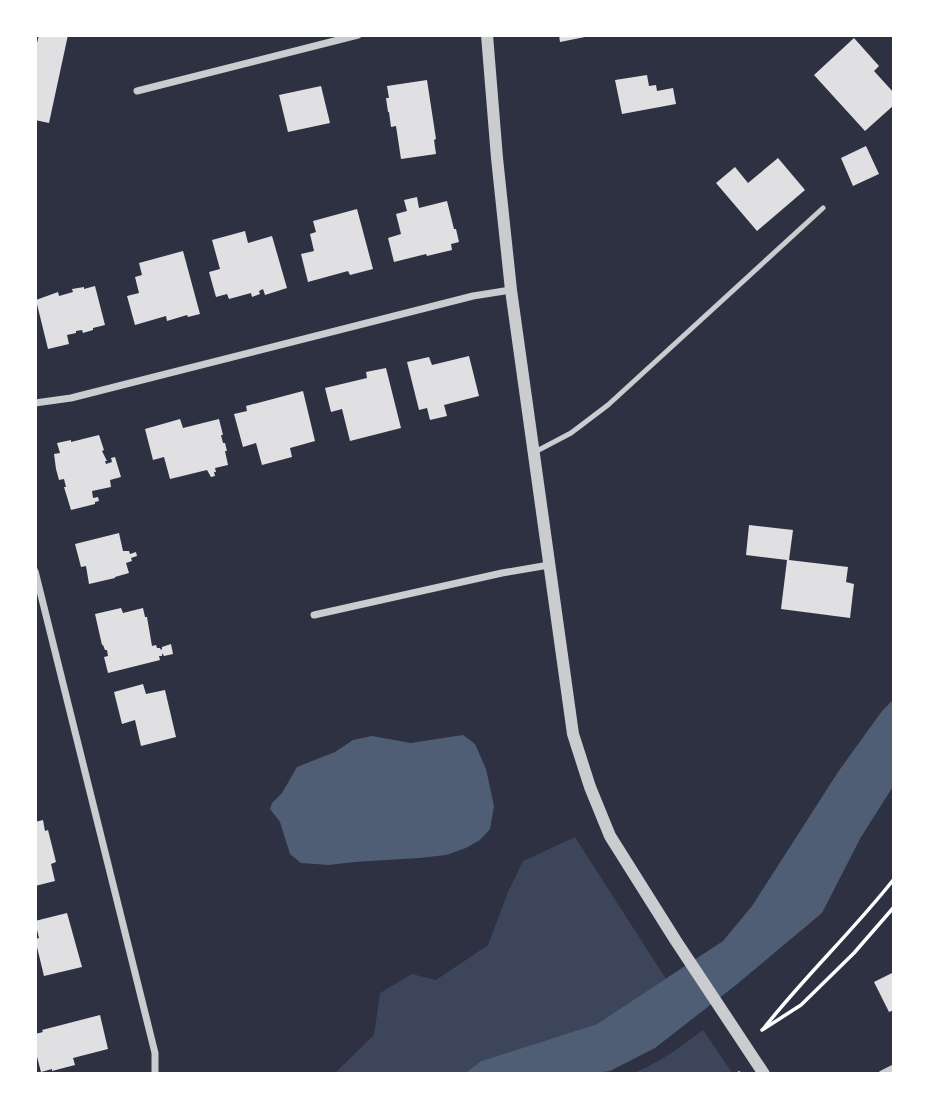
<svg xmlns="http://www.w3.org/2000/svg" width="929" height="1109" font-family="'Asap Condensed',sans-serif">
<style>
.green{fill:#3c4559}
.water{fill:#4f5d75}
.building{fill:#e0e0e3}
.lines{fill:none;stroke-linecap:round;stroke-linejoin:round}
.path{stroke:#fff;stroke-width:3.5}
.service{stroke:#caccd0;stroke-width:5}
.minor{stroke:#caccd0;stroke-width:7}
.tertiary{stroke:#caccd0;stroke-width:12}
</style>
<rect width="100%" height="100%" fill="#2d3142"/>
<g class="green">
<polygon points="575,837 666,979 597,1024 481,1061 464,1074 334,1074 374,1035 380,993 412,974 436,980 488,945 508,892 523,861"/>
<path d="M 703,1030 L 733,1074 L 631,1074 C 659,1063 679,1048 703,1030 Z"/>
</g>
<g class="water">
<polygon points="894,699 894,785 861,837 822,913 736,985 655,1048 610,1071 588,1074 464,1074 481,1061 597,1024 723,941 752,906 838,772 882,711"/>
<polygon points="463,735 475,744 486,769 494,806 490,829 480,840 466,848 446,855 419,858 354,862 329,865 301,863 290,854 280,822 270,809 272,803 282,793 297,767 335,752 353,740 372,736 411,743"/>
</g>
<g class="building">
<polygon points="39,35 68,35 49,123 35,120 35,51"/>
<polygon points="559,35 590,35 590,36 560,42"/>
<polygon points="854,38 879,66 874,71 894,93 894,105 865,131 814,75"/>
<polygon points="647,75 649,86 656,85 657,91 673,88 676,104 622,114 615,80"/>
<polygon points="427,80 436,139 434,140 436,154 401,159 396,126 391,127 389,112 388,112 386,98 389,98 387,86"/>
<polygon points="321,86 330,123 288,132 279,95"/>
<polygon points="866,146 879,174 853,186 841,158"/>
<polygon points="778,158 805,190 757,231 716,183 735,167 748,183"/>
<polygon points="417,197 419,208 447,201 454,229 456,229 459,242 451,244 452,250 427,256 426,254 394,262 388,238 401,234 396,214 407,211 404,200"/>
<polygon points="357,209 373,269 350,275 348,271 308,282 301,254 314,251 310,234 316,232 313,221"/>
<polygon points="245,231 248,243 272,236 287,288 265,295 263,289 259,291 260,294 252,297 251,293 229,299 227,294 216,297 209,272 220,269 212,240"/>
<polygon points="183,251 200,314 188,317 187,315 167,321 166,316 135,325 127,296 139,293 135,277 142,275 139,263"/>
<polygon points="95,286 105,325 93,328 93,330 83,333 82,330 76,331 76,333 67,335 69,344 48,349 36,300 58,292 59,296 73,292 72,289 84,287 84,289"/>
<polygon points="469,356 479,396 444,405 447,416 430,420 427,408 419,410 407,362 429,357 432,365"/>
<polygon points="386,368 401,428 350,441 342,409 331,412 325,388 367,378 366,372"/>
<polygon points="303,391 315,441 290,448 292,457 262,465 256,443 243,447 234,414 247,411 246,406"/>
<polygon points="180,419 183,428 219,419 223,435 221,435 223,443 225,443 227,451 225,451 228,465 215,468 216,472 214,472 215,476 211,477 207,470 170,479 164,457 153,460 145,429"/>
<polygon points="99,435 104,450 102,451 107,461 105,461 106,464 112,462 111,458 115,457 121,477 110,480 111,487 92,491 93,498 98,497 99,501 95,502 95,504 71,510 64,487 66,487 64,479 59,480 56,469 54,454 60,453 57,443 71,440 71,442"/>
<polygon points="749,525 793,530 789,560 848,567 846,582 854,584 850,618 781,609 787,560 746,555"/>
<polygon points="119,533 123,551 129,551 130,554 136,552 137,556 131,558 132,561 126,563 129,573 115,577 115,578 89,584 86,566 81,567 75,544"/>
<polygon points="121,608 123,613 143,608 145,617 147,617 152,646 156,645 157,648 160,648 161,650 162,649 162,647 171,644 173,654 164,656 162,653 162,656 159,656 160,660 108,673 104,657 108,656 107,650 105,650 103,645 102,645 95,614"/>
<polygon points="143,684 146,694 165,690 176,737 141,746 135,720 122,724 114,692"/>
<polygon points="43,820 45,831 48,830 56,862 51,864 55,881 35,886 35,822"/>
<polygon points="67,913 82,967 44,976 35,939 39,938 35,921"/>
<polygon points="894,972 894,1010 889,1012 874,982"/>
<polygon points="100,1015 108,1049 73,1058 75,1065 52,1071 52,1069 41,1072 35,1049 35,1034 43,1032 42,1030"/>
</g>
<g class="lines">
<g class="path">
<path d="M 764,1028 C 805,976 853,931 894,879"/>
<polyline points="762,1030 801,1005 854,953 894,907"/>
<polyline points="738,1074 739,1073"/>
</g>
<polyline class="service" points="533,453 571,433 608,405 823,208"/>
<g class="minor">
<polyline points="137,91 358,35"/>
<polyline points="35,403 71,398 473,296 511,290"/>
<polyline points="35,571 155,1053 155,1074"/>
<polyline points="314,615 502,573 549,565"/>
<polyline points="882,1074 894,1068"/>
</g>
<polyline class="tertiary" points="487,35 497,158 511,290 573,734 590,787 610,836 676,941 764,1074"/>
</g>
<rect width="929" height="1109" fill="none" stroke="#ffffff" stroke-width="74"/>
</svg>
